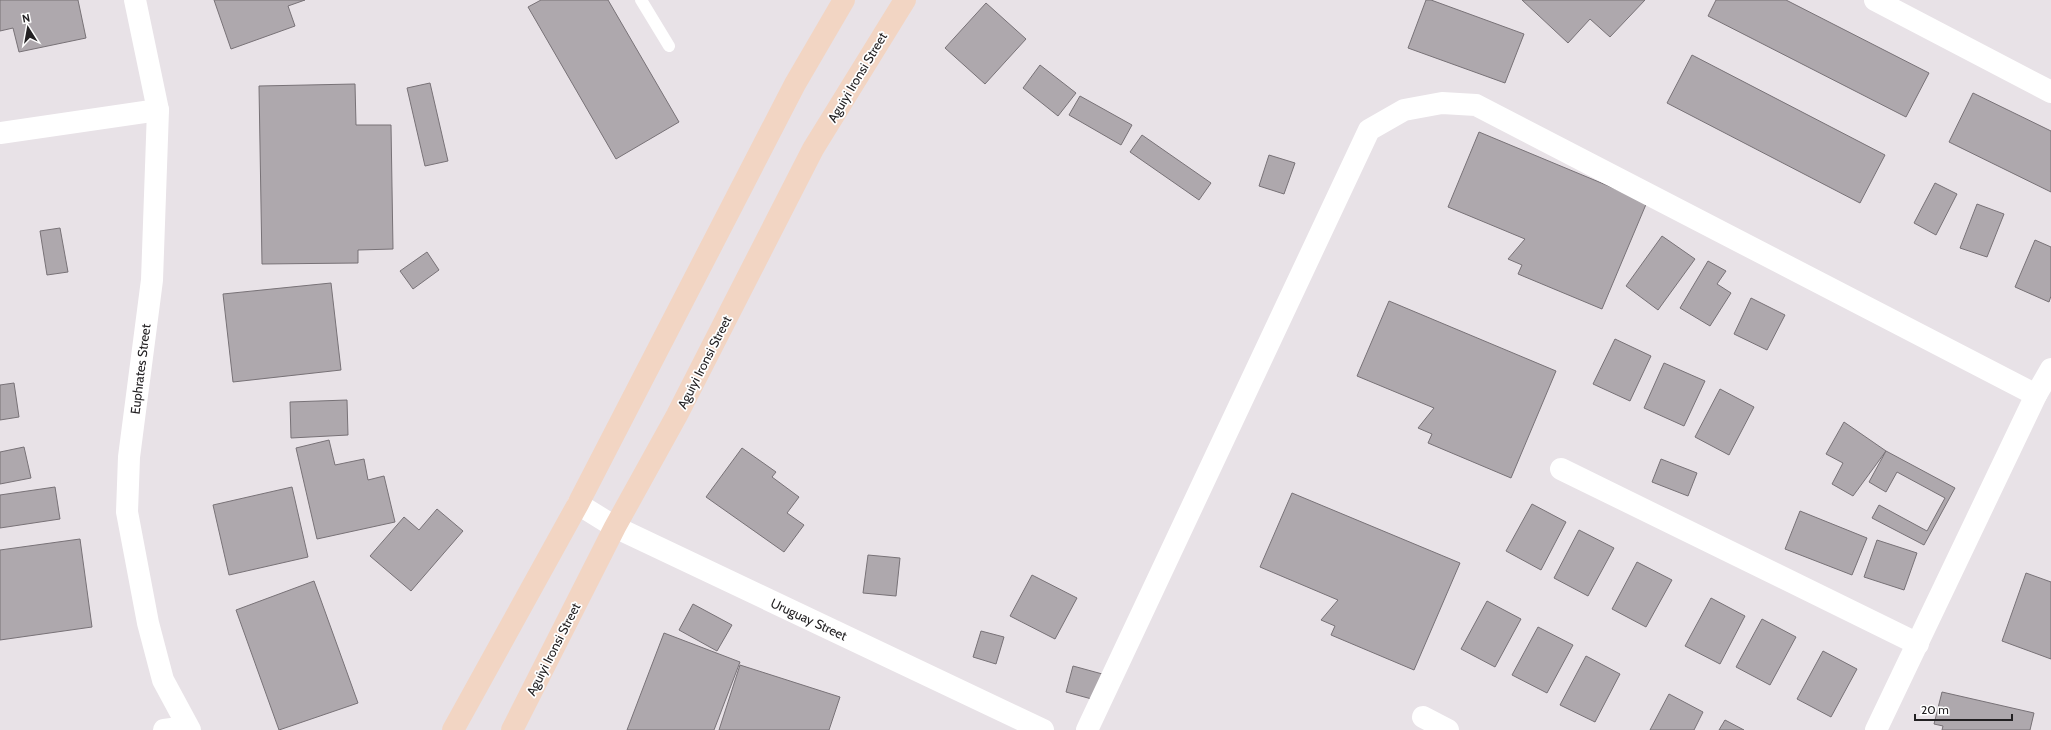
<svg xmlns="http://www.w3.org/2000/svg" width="2051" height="730" font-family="Cabin,sans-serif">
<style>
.building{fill:#aea8ad;stroke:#787277}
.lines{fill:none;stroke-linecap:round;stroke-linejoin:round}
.service{stroke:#fff;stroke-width:12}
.minor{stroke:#fff;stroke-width:22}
.secondary{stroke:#f2d5c3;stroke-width:22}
.labels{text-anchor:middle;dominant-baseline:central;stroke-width:3.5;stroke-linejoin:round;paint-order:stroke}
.street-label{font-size:13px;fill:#232123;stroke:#fff}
</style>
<rect width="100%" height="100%" fill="#e8e2e7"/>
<g class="building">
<polygon points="0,0 78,0 86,38 19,52 13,28 0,31"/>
<polygon points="214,0 305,0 288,6 295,26 231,49"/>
<polygon points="541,0 608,0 679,122 616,159 528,7"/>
<polygon points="1426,0 1431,0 1524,34 1505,83 1408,48"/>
<polygon points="1522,0 1645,0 1610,37 1590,19 1568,43"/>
<polygon points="1716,0 1786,0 1929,73 1906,117 1708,16"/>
<polygon points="986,3 1026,39 985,84 945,48"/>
<polygon points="1692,55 1885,155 1860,203 1667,103"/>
<polygon points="1040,65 1076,93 1058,116 1023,88"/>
<polygon points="430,83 448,161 425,166 407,88"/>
<polygon points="355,84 356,125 391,125 393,249 358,250 358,263 262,264 259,86"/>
<polygon points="1973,93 2051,131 2051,192 1949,142"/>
<polygon points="1080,96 1132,125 1121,145 1069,115"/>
<polygon points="1479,132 1647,202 1602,309 1518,274 1522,265 1508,259 1525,239 1448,207"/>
<polygon points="1142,135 1211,183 1199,200 1130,152"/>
<polygon points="1269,155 1295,163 1284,194 1259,186"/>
<polygon points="1935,183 1957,194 1936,235 1914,223"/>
<polygon points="1977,204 2004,214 1987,257 1960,248"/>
<polygon points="60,228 68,272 47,275 40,231"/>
<polygon points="1662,236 1695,259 1658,310 1626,286"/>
<polygon points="2035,240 2051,247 2051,296 2049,302 2015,287"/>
<polygon points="427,252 439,270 413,289 400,271"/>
<polygon points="1708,261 1726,271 1717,284 1731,293 1710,326 1680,308"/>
<polygon points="331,283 341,370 233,382 223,294"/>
<polygon points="1751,298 1785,315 1767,350 1734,334"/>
<polygon points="1389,301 1556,371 1511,478 1428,443 1432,434 1418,428 1434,408 1357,376"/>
<polygon points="1615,339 1651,356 1630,401 1593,384"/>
<polygon points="1664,363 1705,381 1684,426 1644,408"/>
<polygon points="14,383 19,417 0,420 0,385"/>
<polygon points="1720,389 1754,407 1729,455 1695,437"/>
<polygon points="347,400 348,435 291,438 290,402"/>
<polygon points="1844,422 1886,451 1853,496 1832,484 1843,463 1826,454"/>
<polygon points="329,440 335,465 364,459 368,480 384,476 395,522 317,539 296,448"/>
<polygon points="24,447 31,478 0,484 0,452"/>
<polygon points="742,448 776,472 772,477 799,497 787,513 804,525 784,552 706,497"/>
<polygon points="1886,451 1955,488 1924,545 1872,518 1879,505 1927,531 1945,498 1897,472 1886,492 1869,482"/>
<polygon points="1661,459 1697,473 1688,496 1652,482"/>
<polygon points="55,487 60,519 0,528 0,495"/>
<polygon points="292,487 308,557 229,575 213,505"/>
<polygon points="1292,493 1460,563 1414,670 1331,635 1335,626 1321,620 1338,600 1260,567"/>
<polygon points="1532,504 1566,522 1541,570 1506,551"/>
<polygon points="437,509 463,531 411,591 370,556 404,517 419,530"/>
<polygon points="1800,511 1867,538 1852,575 1785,549"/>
<polygon points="1579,530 1614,548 1588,596 1554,578"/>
<polygon points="80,539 92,627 0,640 0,550"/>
<polygon points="1877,540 1917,553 1904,590 1864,577"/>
<polygon points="868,555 900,558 896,596 863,593"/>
<polygon points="1637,562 1672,580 1646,627 1612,609"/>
<polygon points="2026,573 2051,582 2051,659 2002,641"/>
<polygon points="1032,575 1077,598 1055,639 1010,616"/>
<polygon points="314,581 358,703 279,730 236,610"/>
<polygon points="1711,598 1745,616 1720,664 1685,646"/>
<polygon points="1487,601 1521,619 1495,667 1461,649"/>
<polygon points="693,604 732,625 717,651 679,630"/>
<polygon points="1762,619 1796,637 1770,685 1736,667"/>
<polygon points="1538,627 1573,645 1547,693 1512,675"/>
<polygon points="981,631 1004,637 996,664 973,657"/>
<polygon points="664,633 740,662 714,730 627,730"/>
<polygon points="1823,651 1857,669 1831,717 1797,699"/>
<polygon points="1586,656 1620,674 1595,722 1560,705"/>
<polygon points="740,665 840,697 829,730 719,730"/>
<polygon points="1073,666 1106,675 1099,701 1066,692"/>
<polygon points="1942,692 2034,713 2030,730 1942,730 1943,726 1934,724"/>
<polygon points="1669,694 1703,712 1694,730 1650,730"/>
<polygon points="1725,720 1744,730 1719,730"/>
</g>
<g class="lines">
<polyline class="service" points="641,0 669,46"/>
<g class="minor">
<polyline points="135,0 158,110 152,280 129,457 127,512 148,623 163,680 190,730"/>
<polyline points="1875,0 2051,92"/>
<polyline points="0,133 158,110"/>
<polyline points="1561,469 1918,644"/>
<polyline points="578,504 615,527 1043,730"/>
<polyline points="1423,717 1448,730"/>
<polyline points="164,730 187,727"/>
<polyline points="1087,730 1369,130 1404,110 1442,103 1476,105 2036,395"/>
<polyline points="1876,730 2036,395 2051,369"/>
</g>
<g class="secondary">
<polyline points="453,730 578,504 795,84 844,0"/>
<polyline points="512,730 615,527 677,415 813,149 905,0"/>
</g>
</g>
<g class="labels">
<g class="street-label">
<text transform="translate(857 77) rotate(-59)">Aguiyi Ironsi Street</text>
<text transform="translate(704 362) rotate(-63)">Aguiyi Ironsi Street</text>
<text transform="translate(140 369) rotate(-83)">Euphrates Street</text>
<text transform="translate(809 619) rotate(25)">Uruguay Street</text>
<text transform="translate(553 649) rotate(-63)">Aguiyi Ironsi Street</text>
</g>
</g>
<g transform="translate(28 28) rotate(349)" stroke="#ffffff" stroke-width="3" paint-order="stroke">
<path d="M0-3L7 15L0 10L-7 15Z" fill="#232123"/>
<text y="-6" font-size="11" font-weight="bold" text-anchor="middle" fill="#232123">N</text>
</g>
<path d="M1915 714v6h97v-6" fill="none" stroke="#232123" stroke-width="2"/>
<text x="1921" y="714" font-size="12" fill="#232123" stroke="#ffffff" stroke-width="3" paint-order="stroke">20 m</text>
</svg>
